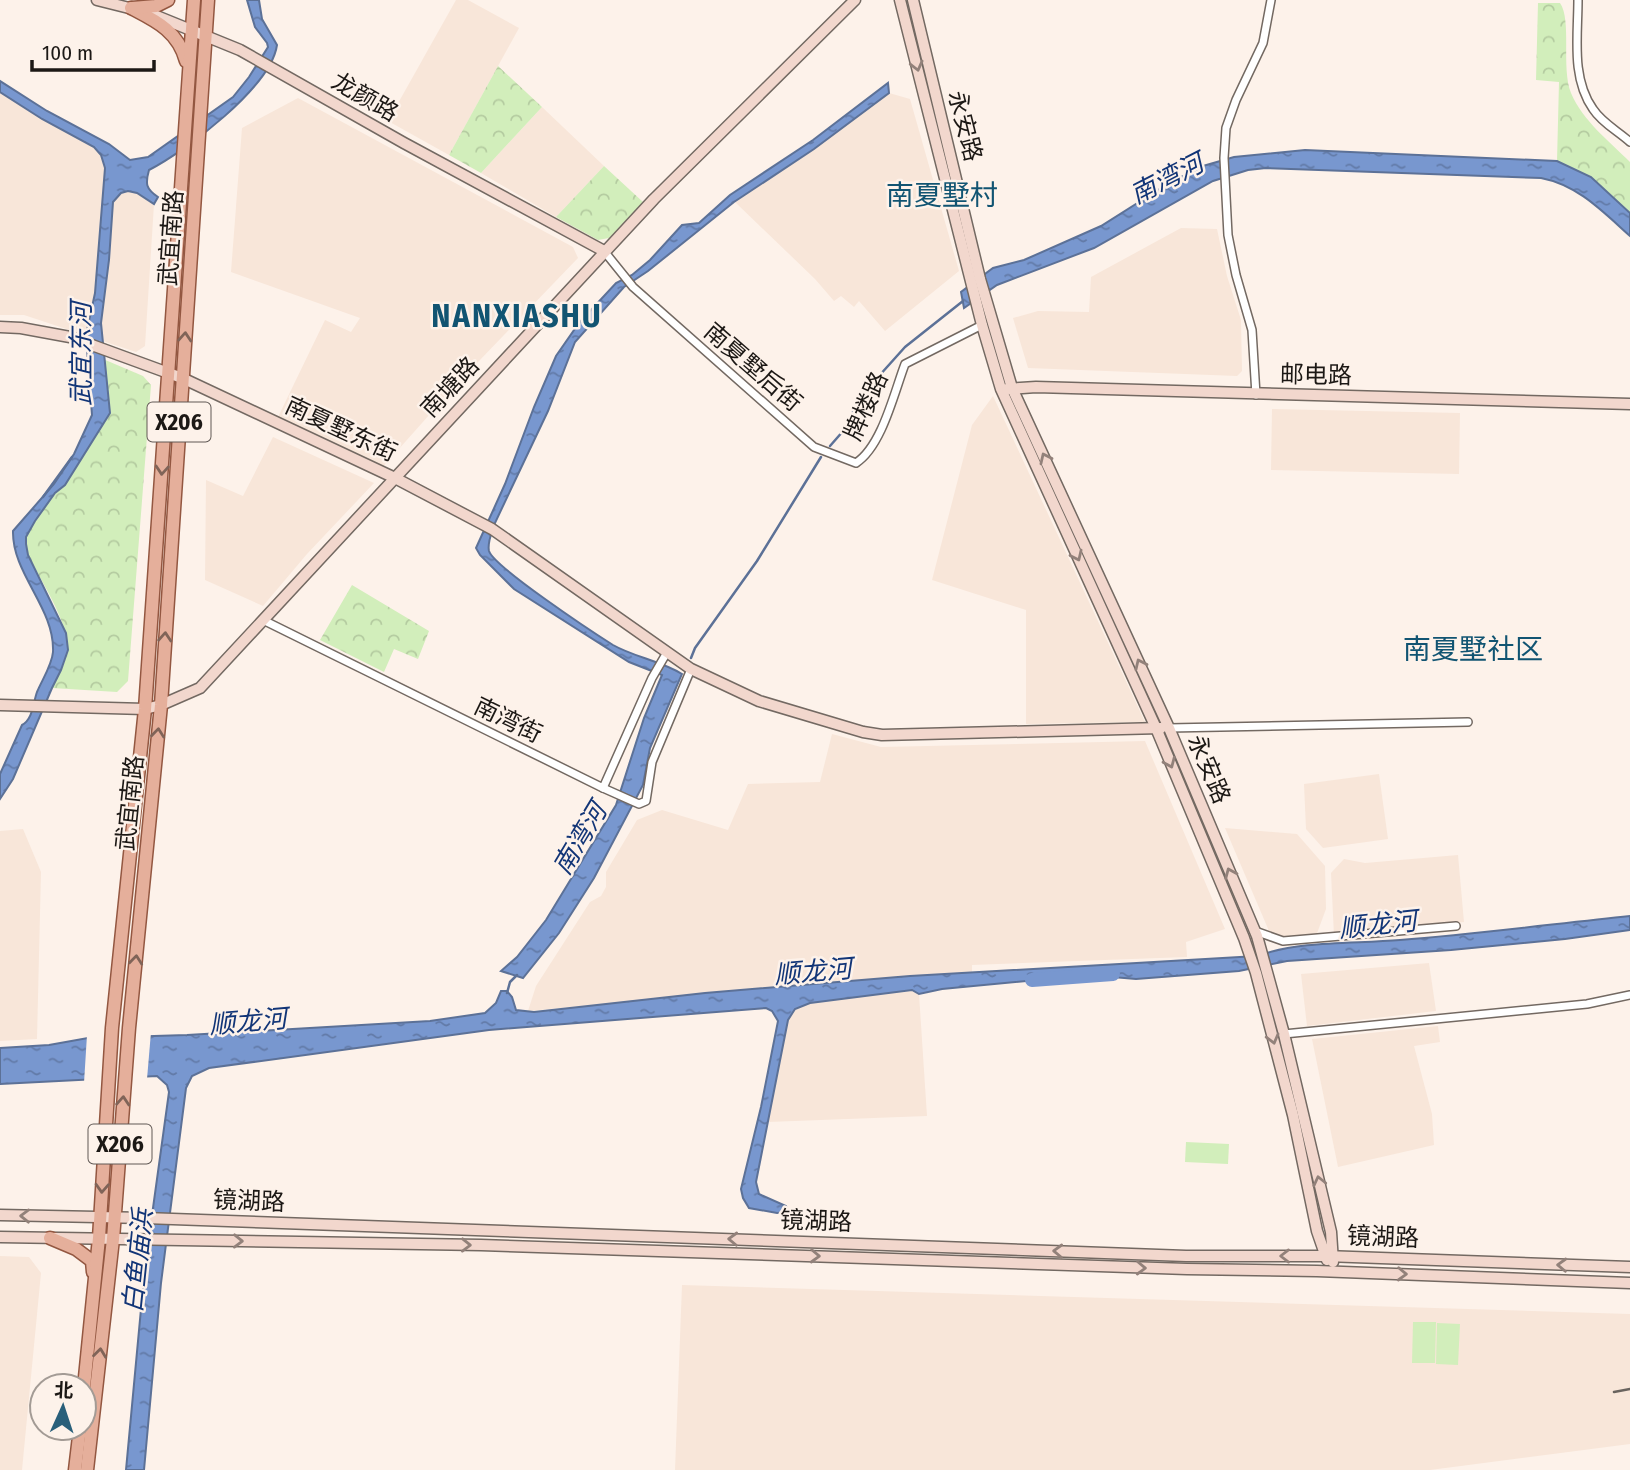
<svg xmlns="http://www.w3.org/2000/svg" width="1630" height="1470" font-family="'Fira Sans Condensed','Noto Sans SC',sans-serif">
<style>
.built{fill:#f8e6d9}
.park{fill:url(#park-crowns)}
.garden{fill:#d2eebb}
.water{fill:url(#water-ripples);stroke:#5c7197;stroke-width:2}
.pier{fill:#fdf2ea}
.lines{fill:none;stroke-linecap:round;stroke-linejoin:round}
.stream{stroke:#5c7197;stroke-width:2.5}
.river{stroke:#7897cf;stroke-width:14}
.street-casing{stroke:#736962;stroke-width:10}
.secondary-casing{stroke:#736962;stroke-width:13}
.primary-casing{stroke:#935741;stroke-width:15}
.street{stroke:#fff;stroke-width:7}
.secondary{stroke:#f2d7cd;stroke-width:10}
.primary{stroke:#e5af9b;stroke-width:12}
.rail{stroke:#69635e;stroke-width:2.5}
.oneway{stroke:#92817a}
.oneway2{stroke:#806458}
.labels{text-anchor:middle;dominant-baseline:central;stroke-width:5;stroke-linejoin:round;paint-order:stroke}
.shield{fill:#fdf2ea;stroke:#605955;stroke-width:2}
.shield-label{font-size:23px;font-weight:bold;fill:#1c1815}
.street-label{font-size:24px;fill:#1c1815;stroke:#fdf2ea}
.water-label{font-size:26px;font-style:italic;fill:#123577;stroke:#fdf2ea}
.quarter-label{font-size:28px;fill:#115472;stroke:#fdf2ea}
.district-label{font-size:32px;font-weight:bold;letter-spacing:2px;fill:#115472;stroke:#fdf2ea}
</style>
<defs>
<pattern id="park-crowns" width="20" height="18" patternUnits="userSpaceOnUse" patternTransform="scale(1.75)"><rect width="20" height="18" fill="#d2eebb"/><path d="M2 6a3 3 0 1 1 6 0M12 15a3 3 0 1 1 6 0" fill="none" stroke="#b4cba0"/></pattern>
<pattern id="water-ripples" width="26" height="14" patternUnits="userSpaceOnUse" patternTransform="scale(1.75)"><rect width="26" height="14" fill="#7897cf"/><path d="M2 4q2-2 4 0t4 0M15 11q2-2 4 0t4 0" fill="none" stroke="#627aa7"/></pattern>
</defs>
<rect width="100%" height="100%" fill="#fdf2ea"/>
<g class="built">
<polygon points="456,0 468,0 519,28 449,155 388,121"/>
<polygon points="0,92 42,119 94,147 137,193 154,204 145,346 136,352 24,315 0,315"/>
<polygon points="889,93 910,99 959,271 885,331 859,301 854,307 841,296 834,301 815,279 735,202 814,149"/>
<polygon points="298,98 573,247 578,258 454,387 382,468 278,417 325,320 351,332 360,318 231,272 242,128"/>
<polygon points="542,107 604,166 556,217 481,173"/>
<polygon points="1181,228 1217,229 1227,276 1241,320 1242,371 1237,376 1028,368 1013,318 1038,311 1089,312 1091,277"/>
<polygon points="993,396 1145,722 1026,724 1026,610 932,580 972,425"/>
<polygon points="1272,409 1460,413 1459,474 1271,470"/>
<polygon points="273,437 374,483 307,554 263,606 205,580 206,480 243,496"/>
<polygon points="832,734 881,747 1145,741 1225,929 1186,942 1187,957 972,965 972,973 910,976 528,1011 536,986 590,902 601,896 606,887 606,872 637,820 662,810 728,830 748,784 820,782"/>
<polygon points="1379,774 1388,839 1323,848 1306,829 1304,784"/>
<polygon points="1225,828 1297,834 1325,866 1326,909 1316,936 1272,938"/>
<polygon points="23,829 41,872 37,1039 0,1041 0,831"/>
<polygon points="1458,855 1464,922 1334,936 1331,873 1344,859 1365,863"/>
<polygon points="1429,963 1436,1011 1307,1026 1301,974"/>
<polygon points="912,990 919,994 927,1116 768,1122 788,1020 795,1009 810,1003"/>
<polygon points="1438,1026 1440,1042 1414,1046 1432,1114 1434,1145 1338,1167 1312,1039"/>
<polygon points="0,1256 29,1257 41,1273 22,1470 0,1470"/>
<polygon points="682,1285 1630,1314 1630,1444 1430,1470 675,1470"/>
</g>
<g class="park">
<path d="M 1538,3 L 1560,3 C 1572,20 1561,68 1571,93 C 1583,121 1609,141 1630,162 L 1630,213 L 1591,177 L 1557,161 L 1559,82 L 1536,80 Z"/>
<polygon points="498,66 542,107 481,173 449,155"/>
<polygon points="604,166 643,202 609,238 598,240 556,217"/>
<path d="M 103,359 L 143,376 L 151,385 L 128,681 L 117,692 L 52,688 C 58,677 65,665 67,652 C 71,625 40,580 28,555 C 27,550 25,544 26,538 C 30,519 51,497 65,485 L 110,413 Z"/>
<polygon points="352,585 429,631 418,659 394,649 384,672 320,640"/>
</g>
<g class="garden">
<polygon points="1186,1142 1229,1144 1228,1164 1185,1162"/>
<polygon points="1413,1322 1436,1322 1435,1363 1412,1363"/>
<polygon points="1437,1323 1460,1324 1458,1365 1436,1364"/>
</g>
<g class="water">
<path d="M 247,0 L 259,0 L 262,19 L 277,45 C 271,87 186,151 149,170 C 145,184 146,189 158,197 L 154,204 L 137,193 L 128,191 L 121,193 L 113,202 L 109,260 L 101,323 L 110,413 L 65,485 L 55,493 L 35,521 L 26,537 L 26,544 L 28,555 L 66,633 L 68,650 L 61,670 L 52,688 L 13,779 L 0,799 L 0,774 L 22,725 C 33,719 33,703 37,692 C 42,680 52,665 53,652 C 55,608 12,574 13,531 L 54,484 L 74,454 L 92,415 L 86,335 L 95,293 L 105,168 L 101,155 L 94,147 L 42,119 L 0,92 L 0,81 L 47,111 L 109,144 L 130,160 L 148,157 L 233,97 L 249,77 L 268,47 L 267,43 L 255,27 Z"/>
<path d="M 888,83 L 889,93 L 814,149 L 734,202 L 648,271 L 624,287 L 575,342 L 548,411 L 494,525 C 492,532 487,543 489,551 C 494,567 594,633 613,645 C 634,657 661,661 682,674 L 650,748 L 643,785 L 594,878 L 559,933 L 523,978 L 501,971 L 517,957 L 546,920 L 616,805 L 644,718 L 662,675 L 629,662 L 514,589 L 480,555 L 476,548 L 505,484 L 534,407 L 556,356 L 579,323 L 616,283 L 632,275 L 650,260 L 682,225 L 699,223 L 730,195 L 813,140 Z"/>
<path d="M 1305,150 L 1557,161 L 1591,177 L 1630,213 L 1630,236 C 1603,212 1578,185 1541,178 L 1266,168 L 1248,170 L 1213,181 L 1094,248 L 997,285 L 964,308 L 961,292 L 993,268 L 1024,260 L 1101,226 L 1169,183 L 1203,166 L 1234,157 Z"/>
<path d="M 1630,916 L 1630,930 L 1565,939 L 1451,950 L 1287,961 L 1239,971 L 1136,979 L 1089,975 L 942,989 L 919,994 L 912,990 L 810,1003 L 795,1009 L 788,1020 L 756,1182 L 759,1194 L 786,1206 L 789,1212 L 777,1213 L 749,1208 L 743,1198 L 741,1189 L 761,1107 L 778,1021 L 772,1011 L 766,1008 L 489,1030 L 209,1068 L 192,1076 L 186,1088 L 161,1283 L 144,1470 L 126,1470 L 145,1266 L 169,1092 L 167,1085 L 157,1076 L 0,1084 L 0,1048 L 49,1045 L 88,1038 L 187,1035 L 430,1021 L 485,1013 L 496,1003 L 501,991 L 507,991 L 512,997 L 516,1010 L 534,1012 L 705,993 L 910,976 L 1257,956 C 1302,940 1353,944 1400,940 C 1477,934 1553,924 1630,916 Z"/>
</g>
<polygon class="pier" points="151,1032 147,1079 84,1083 87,1035"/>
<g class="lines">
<g class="stream">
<polyline points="830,446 844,430 861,396 905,347 963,301"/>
<polyline points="43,497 72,457"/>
<polyline points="691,658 695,648 757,561 821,457"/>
<polyline points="507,993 510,982 517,975"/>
</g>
<polyline class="river" points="1032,980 1113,974"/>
<g class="street-casing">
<g id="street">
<path d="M 1578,0 C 1578,36 1571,78 1593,109 C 1602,123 1618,131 1630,142"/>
<path d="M 604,251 L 633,287 L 814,447 L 856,463 C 882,446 894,393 905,364 L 982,325"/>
<polyline points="1256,395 1252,330 1236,275 1228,235 1224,158 1226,128 1236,100 1263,43 1271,0"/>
<polyline points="263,620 603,788 652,678 666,654"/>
<polyline points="1169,728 1468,722"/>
<polyline points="603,788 639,804 646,801 652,762 691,669"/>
<polyline points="1255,931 1283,941 1456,926"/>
<polyline points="1284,1034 1587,1004 1630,995"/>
</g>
</g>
<g class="secondary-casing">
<g id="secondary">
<polyline points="97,0 149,13 240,50 404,143 604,251"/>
<polyline points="900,0 982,325 1001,389 1156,728 1244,938 1256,973 1293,1115 1317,1231 1327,1260"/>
<polyline points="913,0 980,279 1012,388 1169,728 1257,936 1284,1034 1331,1232 1333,1262"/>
<polyline points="0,327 21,328 70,337 182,378 395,478 492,529 691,669 759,701 863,732 882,735 1161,728"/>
<polyline points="1007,389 1036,387 1630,404"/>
<polyline points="0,705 145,709 161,705 200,688 654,199 855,0"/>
<polyline points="0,1215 145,1218 1186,1256 1325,1256 1630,1267"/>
<polyline points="0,1237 481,1245 1187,1269 1317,1271 1630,1283"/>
</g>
</g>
<g class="primary-casing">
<g id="primary">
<path d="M 131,8 C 156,21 178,31 186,61"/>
<polyline points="132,8 156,6 168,0"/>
<polyline points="50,1238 76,1249 92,1261 93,1272"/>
<polyline points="84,1387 99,1238 112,1028 145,709 194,0"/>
<polyline points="75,1470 80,1428"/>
<polyline points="87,1470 113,1239 129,1028 161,705 208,0"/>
</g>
</g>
<use href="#street" class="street"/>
<use href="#secondary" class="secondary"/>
<use href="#primary" class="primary"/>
<polyline class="rail" points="1614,1392 1630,1389"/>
</g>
<defs><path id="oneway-chevron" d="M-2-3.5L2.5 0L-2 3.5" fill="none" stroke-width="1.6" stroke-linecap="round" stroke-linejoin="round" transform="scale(1.75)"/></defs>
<g class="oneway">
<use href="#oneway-chevron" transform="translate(917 66) rotate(76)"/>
<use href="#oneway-chevron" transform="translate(1045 458) rotate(-115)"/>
<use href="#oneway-chevron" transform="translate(1077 556) rotate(65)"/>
<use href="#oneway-chevron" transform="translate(1140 664) rotate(-115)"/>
<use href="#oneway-chevron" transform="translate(1170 763) rotate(67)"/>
<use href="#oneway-chevron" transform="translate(1230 873) rotate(-113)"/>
<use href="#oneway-chevron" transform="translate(1273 1039) rotate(75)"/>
<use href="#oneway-chevron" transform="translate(1319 1181) rotate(-103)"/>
<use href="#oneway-chevron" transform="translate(25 1216) rotate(-179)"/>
<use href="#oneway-chevron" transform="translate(733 1239) rotate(-178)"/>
<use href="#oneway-chevron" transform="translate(238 1241) rotate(1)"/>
<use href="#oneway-chevron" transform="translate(466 1245) rotate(1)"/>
<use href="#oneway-chevron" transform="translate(1058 1251) rotate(-178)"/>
<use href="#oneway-chevron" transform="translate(815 1256) rotate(2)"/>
<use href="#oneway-chevron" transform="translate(1285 1256) rotate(-180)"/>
<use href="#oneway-chevron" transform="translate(1562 1265) rotate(-178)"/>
<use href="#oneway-chevron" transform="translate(1141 1268) rotate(2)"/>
<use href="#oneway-chevron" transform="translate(1402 1274) rotate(2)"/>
</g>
<g class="oneway2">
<use href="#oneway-chevron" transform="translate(185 337) rotate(-86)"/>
<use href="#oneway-chevron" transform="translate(162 470) rotate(94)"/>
<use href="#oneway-chevron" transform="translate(165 637) rotate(-86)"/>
<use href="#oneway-chevron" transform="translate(158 733) rotate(-84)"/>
<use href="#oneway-chevron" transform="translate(136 960) rotate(-84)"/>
<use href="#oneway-chevron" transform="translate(123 1101) rotate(-86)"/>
<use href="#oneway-chevron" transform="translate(102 1188) rotate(93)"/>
<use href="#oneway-chevron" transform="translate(100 1353) rotate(-83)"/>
</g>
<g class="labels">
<g class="shield">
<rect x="147.5" y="402.5" width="63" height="39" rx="5"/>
<rect x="88.5" y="1124.5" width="63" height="39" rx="5"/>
</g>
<g class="shield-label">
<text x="179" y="422">X206</text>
<text x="120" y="1144">X206</text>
</g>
<g class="street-label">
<text transform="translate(365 97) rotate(30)">龙颜路</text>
<text transform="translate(965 126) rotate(76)">永安路</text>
<text transform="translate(171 238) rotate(-86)">武宜南路</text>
<text transform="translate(753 367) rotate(41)">南夏墅后街</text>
<text transform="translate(1316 375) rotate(1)">邮电路</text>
<text transform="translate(450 387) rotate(-47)">南塘路</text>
<text transform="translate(866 406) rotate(-66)">牌楼路</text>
<text transform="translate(341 429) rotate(25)">南夏墅东街</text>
<text transform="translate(508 720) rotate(26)">南湾街</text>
<text transform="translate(1209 769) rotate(67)">永安路</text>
<text transform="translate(130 803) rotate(-84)">武宜南路</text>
<text transform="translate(249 1201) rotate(2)">镜湖路</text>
<text transform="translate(816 1221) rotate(2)">镜湖路</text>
<text transform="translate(1383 1237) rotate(2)">镜湖路</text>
</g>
<g class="water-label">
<text transform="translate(1167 179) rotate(-27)">南湾河</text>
<text transform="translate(81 354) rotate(-90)">武宜东河</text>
<text transform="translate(580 839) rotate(-59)">南湾河</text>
<text transform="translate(1378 925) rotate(-6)">顺龙河</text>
<text transform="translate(813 972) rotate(-5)">顺龙河</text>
<text transform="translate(248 1022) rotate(-5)">顺龙河</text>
<text transform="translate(138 1261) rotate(-84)">白鱼庙浜</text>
</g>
<g class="quarter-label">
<text x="942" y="195">南夏墅村</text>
<text x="1473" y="649">南夏墅社区</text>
</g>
<g class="district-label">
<text x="517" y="316">NANXIASHU</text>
</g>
</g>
<g transform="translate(63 1407) rotate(3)"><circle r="33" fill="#fdf2ea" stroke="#a39b95" stroke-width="2"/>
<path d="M0-5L12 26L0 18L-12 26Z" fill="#295f7a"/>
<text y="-10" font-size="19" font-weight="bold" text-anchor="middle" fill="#1c1815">北</text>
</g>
<path d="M32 60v10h122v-10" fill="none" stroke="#1c1815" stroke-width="3.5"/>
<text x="42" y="60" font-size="21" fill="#1c1815" stroke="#fdf2ea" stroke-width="5" paint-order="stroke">100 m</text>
</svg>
